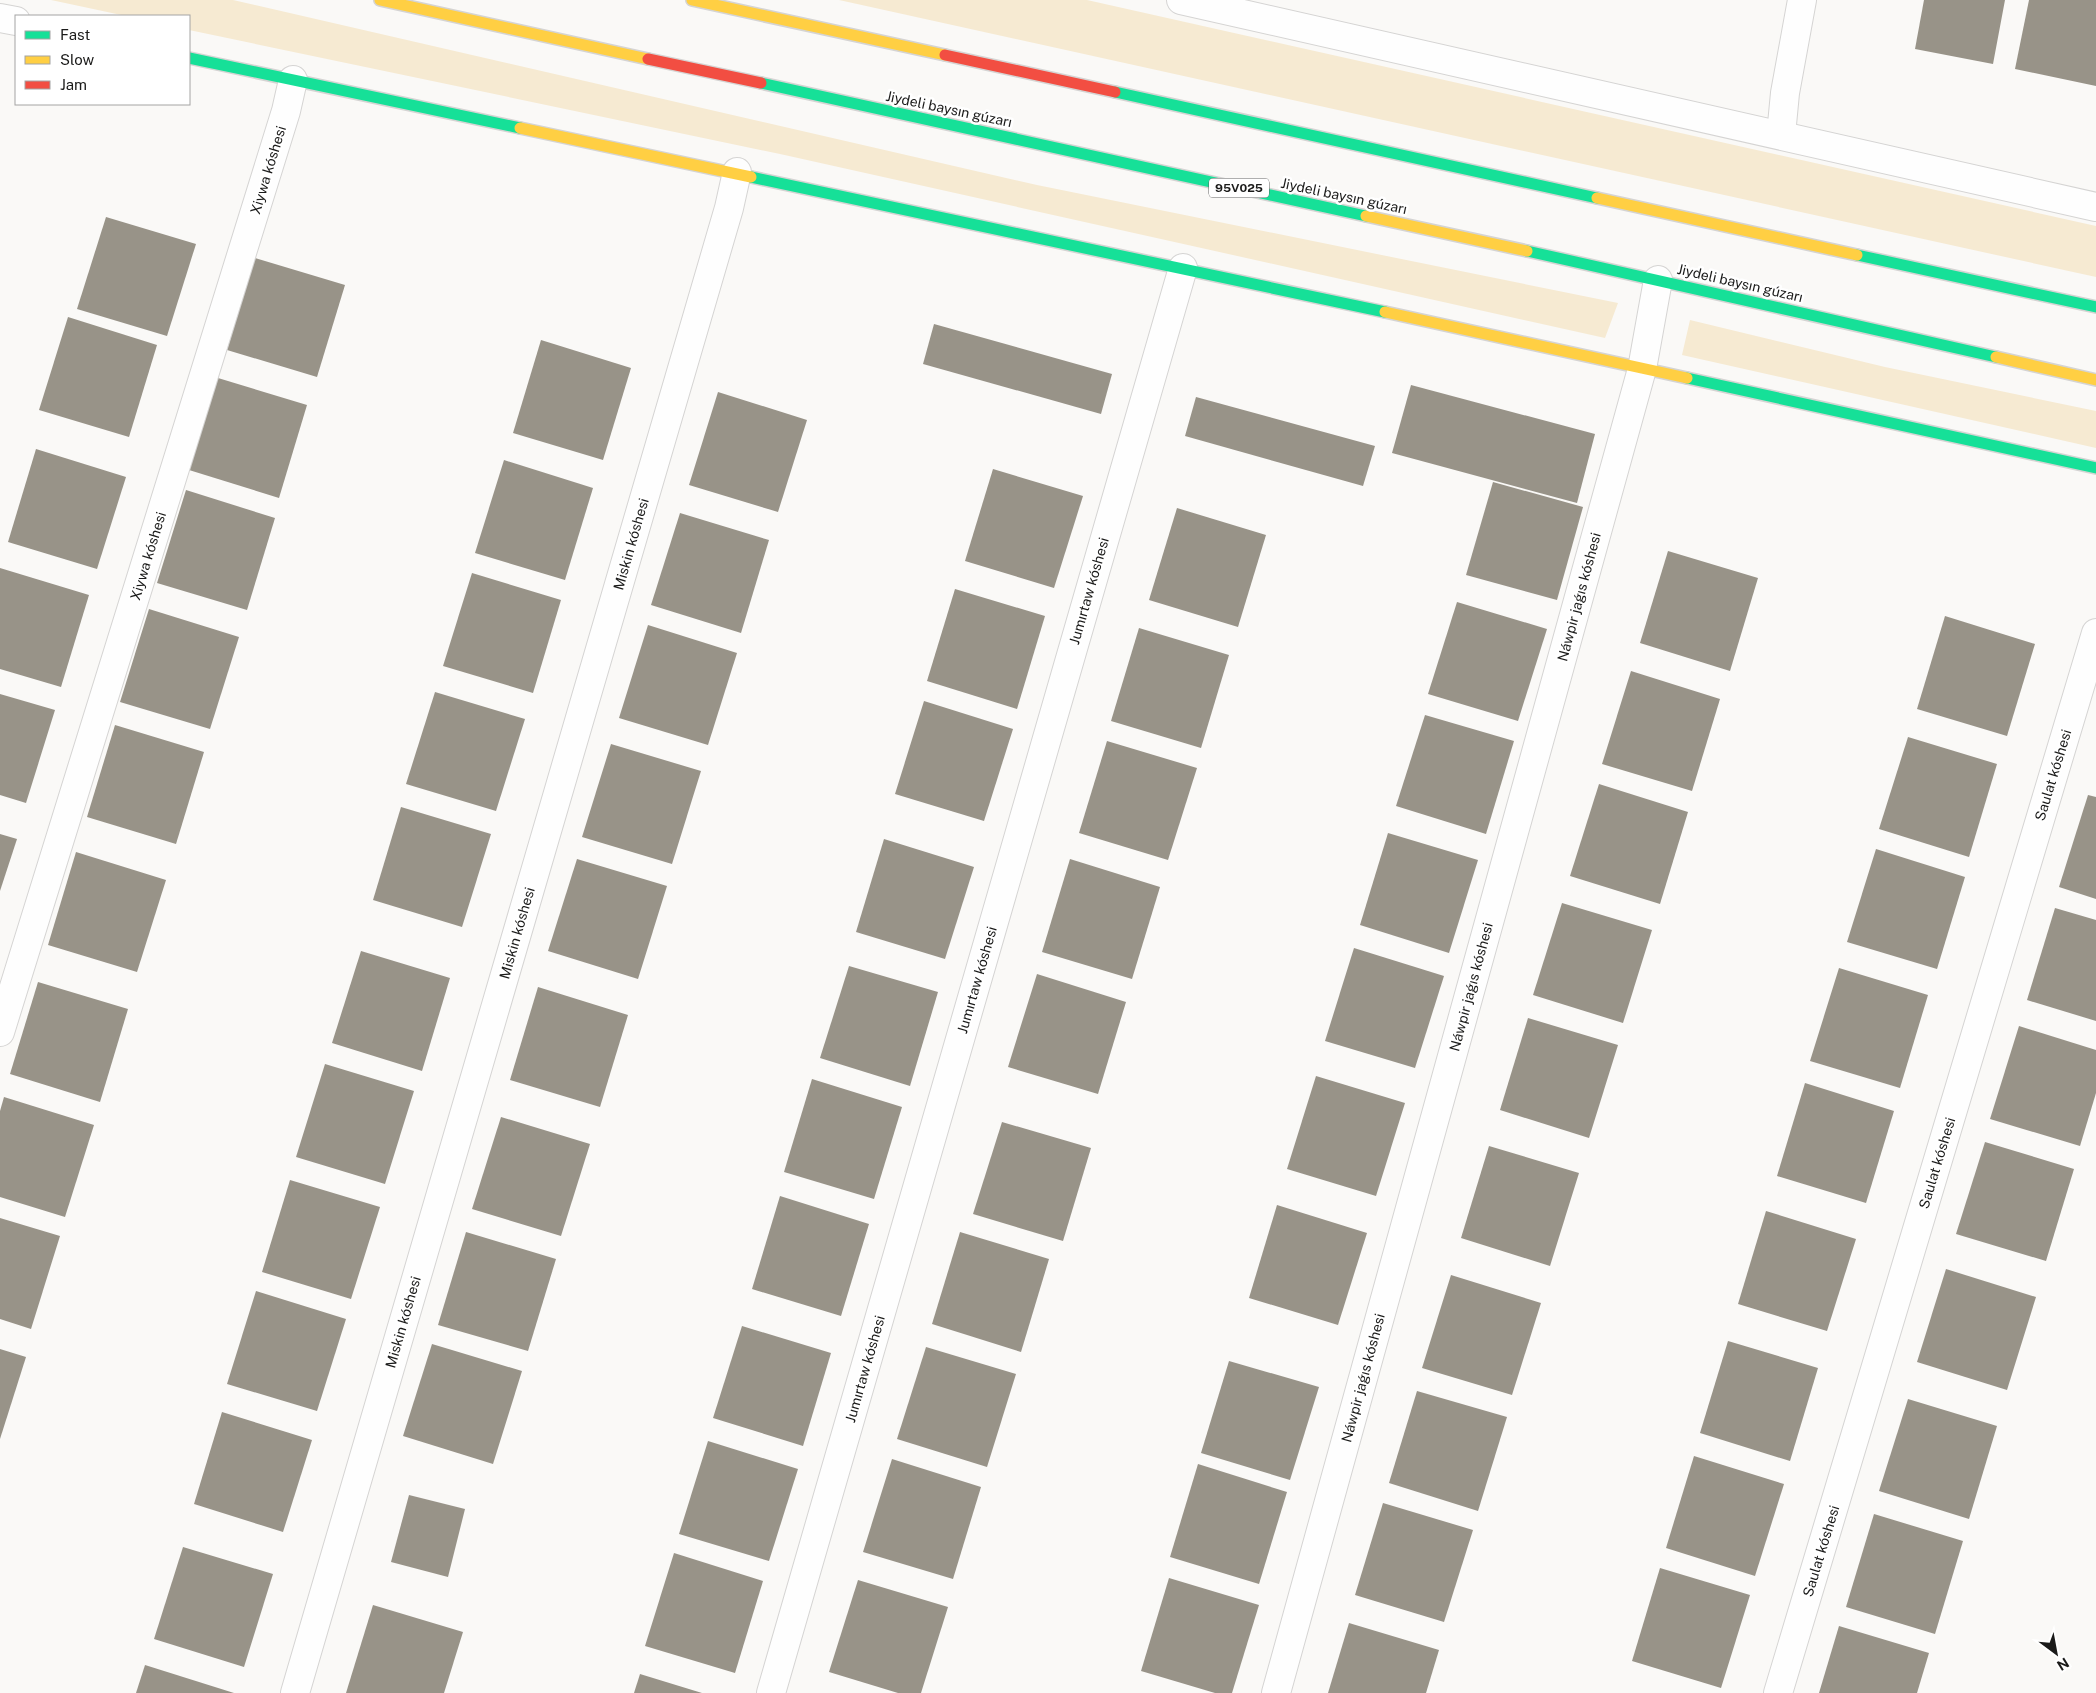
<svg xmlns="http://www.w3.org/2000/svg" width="2096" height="1693" font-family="'Public Sans',sans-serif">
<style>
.green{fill:#f6ead2}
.building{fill:#989388}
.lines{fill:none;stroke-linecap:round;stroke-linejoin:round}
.street-casing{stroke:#d5d4d3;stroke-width:30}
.fast-casing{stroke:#d5d4d3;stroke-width:14}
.slow-casing{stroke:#d5d4d3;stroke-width:14}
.jam-casing{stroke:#d5d4d3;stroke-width:14}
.street{stroke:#fefefe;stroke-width:28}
.fast{stroke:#16e098;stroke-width:11}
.slow{stroke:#ffcf43;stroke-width:11}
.jam{stroke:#f24e42;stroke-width:11}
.labels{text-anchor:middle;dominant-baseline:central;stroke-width:5;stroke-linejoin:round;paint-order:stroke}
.shield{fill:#fff;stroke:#5f5f5f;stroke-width:1}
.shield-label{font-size:12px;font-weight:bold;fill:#1b1b1a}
.street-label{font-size:14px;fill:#1b1b1a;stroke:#fff}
</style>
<rect width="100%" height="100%" fill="#faf9f7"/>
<g class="green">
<polygon points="51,0 233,0 1037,185 1618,303 1605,338 780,154 189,30 189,16 126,16"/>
<polygon points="839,0 1087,0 2096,226 2096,277"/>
<polygon points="1690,320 1885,367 2096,411 2096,448 1682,355"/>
</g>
<g class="building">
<polygon points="1924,0 2005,0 1993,64 1915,49"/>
<polygon points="2029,0 2096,0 2096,86 2015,69"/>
<polygon points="106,217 196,244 167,336 77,309"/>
<polygon points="255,258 345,285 317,377 227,350"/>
<polygon points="68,317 157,345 129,437 39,410"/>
<polygon points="934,324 1112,374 1101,414 923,364"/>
<polygon points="541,340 631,368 603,460 513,433"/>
<polygon points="218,378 307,405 279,498 189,470"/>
<polygon points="1411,385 1595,434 1577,503 1392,453"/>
<polygon points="718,392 807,420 778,512 689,485"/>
<polygon points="1196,397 1375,446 1363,486 1185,436"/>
<polygon points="36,449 126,477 97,569 8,542"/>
<polygon points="504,460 593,488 565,580 475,553"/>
<polygon points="993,469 1083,496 1054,588 965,561"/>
<polygon points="1493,482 1583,507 1557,600 1466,575"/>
<polygon points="186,490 275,518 247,610 157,583"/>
<polygon points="1177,508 1266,535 1238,627 1149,600"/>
<polygon points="680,513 769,540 741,633 651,605"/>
<polygon points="1668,551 1758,578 1730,671 1640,643"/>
<polygon points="0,568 89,595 61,687 0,669"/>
<polygon points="472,573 561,600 533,693 443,666"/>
<polygon points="955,589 1045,616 1017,709 927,681"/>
<polygon points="1457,602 1547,629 1518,721 1428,694"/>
<polygon points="149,609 239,637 210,729 120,702"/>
<polygon points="1945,616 2035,644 2007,736 1917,709"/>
<polygon points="648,625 737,653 708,745 619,718"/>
<polygon points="1139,628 1229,655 1201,748 1111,721"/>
<polygon points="1631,671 1720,699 1692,791 1602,764"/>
<polygon points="435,692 525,719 496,811 406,784"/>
<polygon points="0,694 55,710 26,803 0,795"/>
<polygon points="924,701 1013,729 984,821 895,794"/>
<polygon points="1425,715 1514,741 1486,834 1396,806"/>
<polygon points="115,725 204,752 176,844 87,817"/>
<polygon points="1908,737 1997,764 1969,857 1879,829"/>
<polygon points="1107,741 1197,768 1168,860 1079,833"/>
<polygon points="611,744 701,771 672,864 582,837"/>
<polygon points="1599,784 1688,812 1660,904 1570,876"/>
<polygon points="2088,795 2096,797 2096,899 2059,887"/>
<polygon points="401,807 491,834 462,927 373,900"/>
<polygon points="1388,833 1478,860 1449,953 1360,925"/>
<polygon points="0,834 17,839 0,891"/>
<polygon points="884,839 974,867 945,959 856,932"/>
<polygon points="1876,849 1965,877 1937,969 1847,942"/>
<polygon points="76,852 166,880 137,972 48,945"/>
<polygon points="577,859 667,886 638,979 548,951"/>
<polygon points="1070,859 1160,887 1132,979 1042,952"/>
<polygon points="1562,903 1652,930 1623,1023 1533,995"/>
<polygon points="2055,908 2096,920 2096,1021 2027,1000"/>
<polygon points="1354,948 1444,976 1415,1068 1325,1041"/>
<polygon points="361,951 450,978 422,1071 332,1043"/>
<polygon points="849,966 938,992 910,1086 820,1058"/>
<polygon points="1839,968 1928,995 1900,1088 1810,1061"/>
<polygon points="1037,974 1126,1002 1098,1094 1008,1067"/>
<polygon points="38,982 128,1009 100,1102 10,1074"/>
<polygon points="538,987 628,1015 600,1107 510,1080"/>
<polygon points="1528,1018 1618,1045 1589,1138 1500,1110"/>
<polygon points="2019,1026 2096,1050 2096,1093 2080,1146 1990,1119"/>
<polygon points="325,1064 414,1091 385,1184 296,1157"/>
<polygon points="1316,1076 1405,1103 1376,1196 1287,1169"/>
<polygon points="812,1079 902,1107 874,1199 784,1172"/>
<polygon points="1805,1083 1894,1111 1866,1203 1777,1176"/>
<polygon points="4,1097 94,1125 65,1217 0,1197 0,1111"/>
<polygon points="501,1117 590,1144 561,1236 472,1209"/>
<polygon points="1002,1122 1091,1148 1063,1241 973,1214"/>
<polygon points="1985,1142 2074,1169 2046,1261 1956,1234"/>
<polygon points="1489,1146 1579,1173 1550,1266 1461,1238"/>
<polygon points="290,1180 380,1207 351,1299 262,1272"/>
<polygon points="780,1196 869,1224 841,1316 752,1289"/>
<polygon points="1277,1205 1367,1233 1338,1325 1249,1298"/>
<polygon points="1766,1211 1856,1239 1827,1331 1738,1304"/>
<polygon points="0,1218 60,1236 31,1329 0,1319"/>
<polygon points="466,1232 556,1259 528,1351 438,1325"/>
<polygon points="960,1232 1049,1259 1021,1352 932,1324"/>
<polygon points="1946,1269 2036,1297 2007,1390 1917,1362"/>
<polygon points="1451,1275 1541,1303 1512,1395 1422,1368"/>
<polygon points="256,1291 346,1319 317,1411 227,1384"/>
<polygon points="742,1326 831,1353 803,1446 713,1418"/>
<polygon points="1728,1341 1818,1368 1790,1461 1700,1433"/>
<polygon points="432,1344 522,1371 493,1464 403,1436"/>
<polygon points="926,1347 1016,1374 987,1467 897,1439"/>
<polygon points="0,1349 26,1357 0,1439"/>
<polygon points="1229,1361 1319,1387 1290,1480 1201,1453"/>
<polygon points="1417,1391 1507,1417 1478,1511 1389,1483"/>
<polygon points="1908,1399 1997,1426 1969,1519 1879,1491"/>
<polygon points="222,1412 312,1440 283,1532 194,1504"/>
<polygon points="708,1441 798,1469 769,1561 679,1534"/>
<polygon points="1694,1456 1784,1484 1755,1576 1666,1548"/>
<polygon points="892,1459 981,1487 953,1579 863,1552"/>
<polygon points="1198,1464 1287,1492 1259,1584 1170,1557"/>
<polygon points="409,1495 465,1509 448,1577 391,1562"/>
<polygon points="1383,1503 1473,1530 1444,1622 1355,1595"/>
<polygon points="1874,1514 1963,1541 1935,1634 1846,1607"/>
<polygon points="183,1547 273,1574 244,1667 154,1639"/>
<polygon points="674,1553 763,1581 735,1673 645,1646"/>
<polygon points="1660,1568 1750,1595 1721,1688 1632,1661"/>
<polygon points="1169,1578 1259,1605 1232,1693 1215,1693 1141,1671"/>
<polygon points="858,1580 948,1607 921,1693 898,1693 829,1672"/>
<polygon points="373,1605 463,1632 444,1693 346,1693"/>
<polygon points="1349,1623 1439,1650 1426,1693 1328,1693"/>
<polygon points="1839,1626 1929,1653 1917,1693 1819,1693"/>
<polygon points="145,1665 234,1693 136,1693"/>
<polygon points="640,1674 702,1693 634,1693"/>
</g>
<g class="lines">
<g class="street-casing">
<g id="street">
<polyline points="1181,0 2096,207"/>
<polyline points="0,18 16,21"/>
<polyline points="1781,135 1785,93 1802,0"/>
<polyline points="0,1032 286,111 293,80"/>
<polyline points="295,1693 729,208 737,172"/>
<polyline points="771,1693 1183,268"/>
<polyline points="1276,1693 1642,369 1658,280"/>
<polyline points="1778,1693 2096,633"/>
</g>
</g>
<g class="fast-casing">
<g id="fast">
<polyline points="189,58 520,128"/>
<polyline points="761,83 1366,216"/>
<polyline points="1115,92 1597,198"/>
<polyline points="751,177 1385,312"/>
<polyline points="1527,251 1996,357"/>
<polyline points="1857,255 2096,307"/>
<polyline points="1687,378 2096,468"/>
</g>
</g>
<g class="slow-casing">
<g id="slow">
<polyline points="380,0 648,59"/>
<polyline points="692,0 945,55"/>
<polyline points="520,128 751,177"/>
<polyline points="1597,198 1857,255"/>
<polyline points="1366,216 1527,251"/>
<polyline points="1385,312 1687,378"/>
<polyline points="1996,357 2096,380"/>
</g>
</g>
<g class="jam-casing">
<g id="jam">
<polyline points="945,55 1115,92"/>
<polyline points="648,59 761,83"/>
</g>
</g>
<use href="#street" class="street"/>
<use href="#fast" class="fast"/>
<use href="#slow" class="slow"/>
<use href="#jam" class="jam"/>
</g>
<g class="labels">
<rect class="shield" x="1209" y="178.5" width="60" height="19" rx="4"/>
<g class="shield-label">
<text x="1239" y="188">95V025</text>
</g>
<g class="street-label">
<text transform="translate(949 109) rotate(12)">Jiydeli baysın gúzarı</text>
<text transform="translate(268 170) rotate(-73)">Xiywa kóshesi</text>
<text transform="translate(1344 196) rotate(12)">Jiydeli baysın gúzarı</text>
<text transform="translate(1740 283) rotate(13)">Jiydeli baysın gúzarı</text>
<text transform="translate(631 544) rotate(-74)">Miskin kóshesi</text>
<text transform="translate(148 556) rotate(-73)">Xiywa kóshesi</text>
<text transform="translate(1089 591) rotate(-74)">Jumırtaw kóshesi</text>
<text transform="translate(1579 597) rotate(-75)">Náwpir jaǵıs kóshesi</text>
<text transform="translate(2053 775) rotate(-73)">Saulat kóshesi</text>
<text transform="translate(517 933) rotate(-74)">Miskin kóshesi</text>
<text transform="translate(977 980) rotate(-74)">Jumırtaw kóshesi</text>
<text transform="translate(1471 987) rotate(-75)">Náwpir jaǵıs kóshesi</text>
<text transform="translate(1937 1163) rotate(-73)">Saulat kóshesi</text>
<text transform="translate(403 1322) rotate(-74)">Miskin kóshesi</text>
<text transform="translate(865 1369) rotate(-74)">Jumırtaw kóshesi</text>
<text transform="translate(1363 1378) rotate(-75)">Náwpir jaǵıs kóshesi</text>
<text transform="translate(1821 1551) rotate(-73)">Saulat kóshesi</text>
</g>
</g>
<rect x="15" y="15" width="175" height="90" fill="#ffffff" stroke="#a4a4a3"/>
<rect x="25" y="31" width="25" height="8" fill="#16e098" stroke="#a4a4a3"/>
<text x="60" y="40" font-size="15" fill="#1b1b1a">Fast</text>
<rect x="25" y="56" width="25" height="8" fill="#ffcf43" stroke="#a4a4a3"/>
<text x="60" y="65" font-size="15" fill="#1b1b1a">Slow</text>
<rect x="25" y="81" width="25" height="8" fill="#f24e42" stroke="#a4a4a3"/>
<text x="60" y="90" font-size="15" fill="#1b1b1a">Jam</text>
<g transform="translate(2056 1653) rotate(148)" stroke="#ffffff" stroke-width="4" paint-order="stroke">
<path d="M0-4L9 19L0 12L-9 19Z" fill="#1b1b1a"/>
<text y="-8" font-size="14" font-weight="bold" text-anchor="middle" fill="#1b1b1a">N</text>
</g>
</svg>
